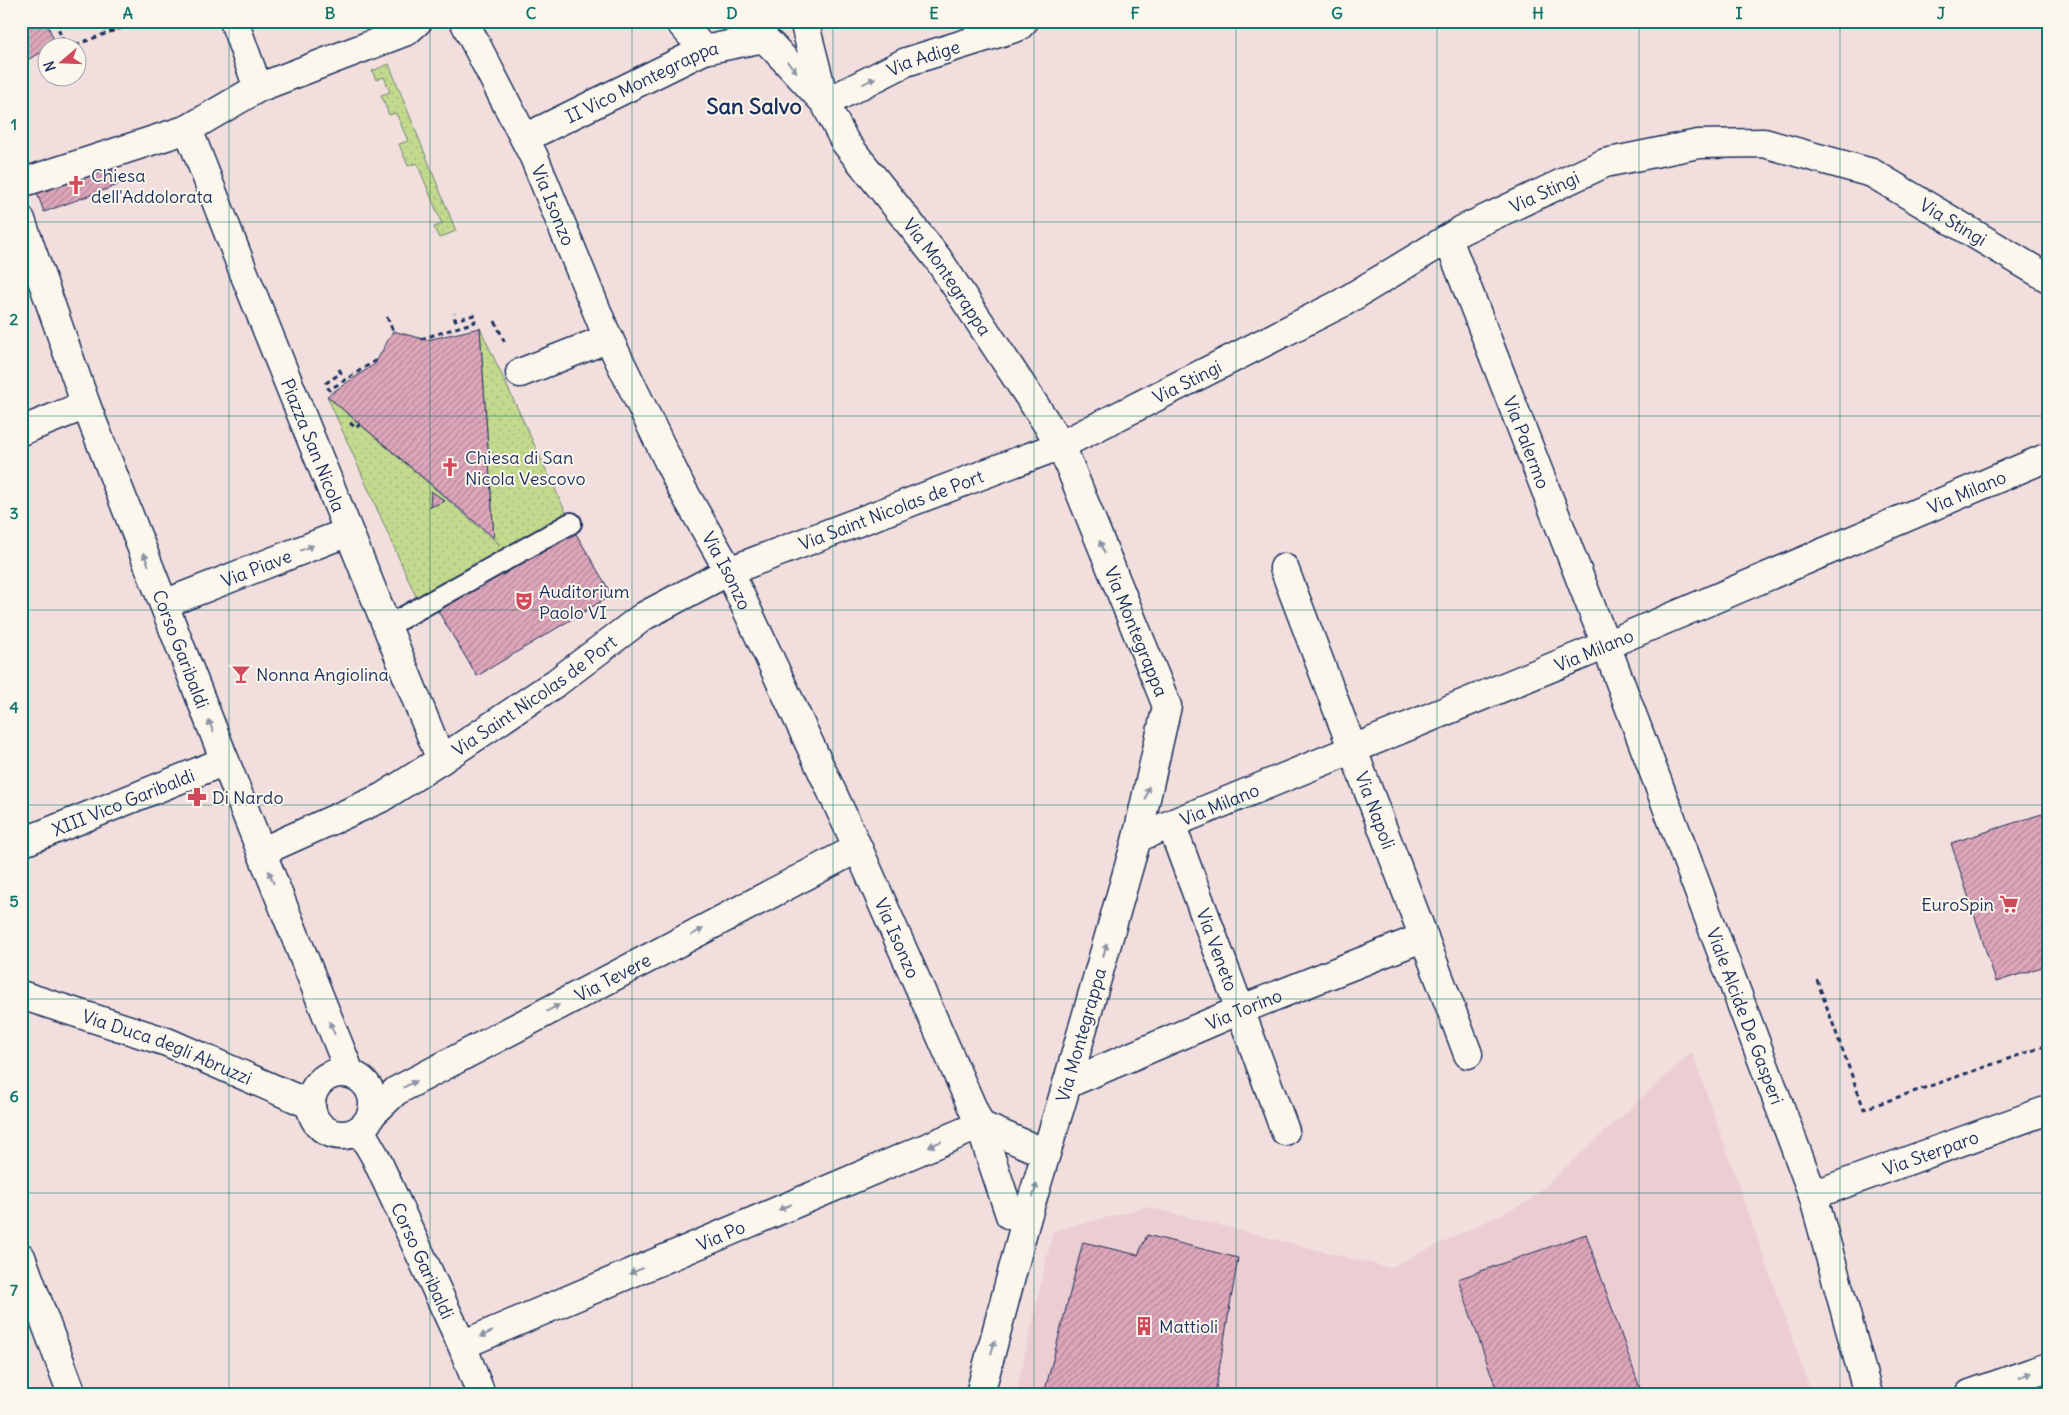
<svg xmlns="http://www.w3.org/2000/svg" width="2069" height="1415" font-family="Delius,sans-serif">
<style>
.built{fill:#ecced2}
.grass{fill:url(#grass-dots);stroke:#6f8476}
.building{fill:url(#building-hatch);stroke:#1b2f5e}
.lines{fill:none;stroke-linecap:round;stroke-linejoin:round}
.service-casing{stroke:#1b2f5e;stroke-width:24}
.minor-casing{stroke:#1b2f5e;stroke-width:31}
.path{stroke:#1b2f5e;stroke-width:3;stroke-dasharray:5 4;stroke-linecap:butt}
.service{stroke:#fbf7ec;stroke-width:20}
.minor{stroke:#fbf7ec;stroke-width:28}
.oneway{fill:#8b93a5}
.grid{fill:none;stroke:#0f766e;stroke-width:1;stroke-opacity:0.55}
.labels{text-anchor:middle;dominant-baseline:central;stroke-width:4;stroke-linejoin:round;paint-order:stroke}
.street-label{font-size:18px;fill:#1b2f5e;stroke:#fbf7ec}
.poi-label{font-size:18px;fill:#1b2f5e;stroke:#fbf7ec;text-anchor:start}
.district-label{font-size:22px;font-weight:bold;fill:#1b2f5e;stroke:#fbf7ec}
.neatline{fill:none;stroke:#0f766e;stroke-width:2}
.grid-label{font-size:16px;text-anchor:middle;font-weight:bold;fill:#0f766e}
</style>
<defs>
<pattern id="grass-dots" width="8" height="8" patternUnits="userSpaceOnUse" patternTransform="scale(1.25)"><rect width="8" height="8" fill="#c3d98e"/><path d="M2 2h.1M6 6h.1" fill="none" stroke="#a7bb7d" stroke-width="1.8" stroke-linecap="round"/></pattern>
<pattern id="building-hatch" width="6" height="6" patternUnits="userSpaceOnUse" patternTransform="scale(1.25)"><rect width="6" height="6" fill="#dea6ba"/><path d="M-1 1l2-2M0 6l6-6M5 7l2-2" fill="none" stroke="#b3889a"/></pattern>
</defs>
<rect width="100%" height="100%" fill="#f2dfdd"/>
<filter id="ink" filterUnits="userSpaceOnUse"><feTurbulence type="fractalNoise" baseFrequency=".02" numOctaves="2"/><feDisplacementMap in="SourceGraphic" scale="10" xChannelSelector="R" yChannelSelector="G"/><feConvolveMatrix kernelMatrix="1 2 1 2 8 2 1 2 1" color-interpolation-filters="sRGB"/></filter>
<g filter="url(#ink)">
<polygon class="built" points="1692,1052 1812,1394 1016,1394 1053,1231 1148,1207 1389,1268 1529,1201"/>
<g class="grass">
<polygon points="389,64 456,231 439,238 434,227 442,224 417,163 408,166 399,144 408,141 396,113 389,115 381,95 390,92 384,77 376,80 372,71"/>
<polygon points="480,328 569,519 417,599 327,396 500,545 494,538"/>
</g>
<g class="building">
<polygon points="21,21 46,21 56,45 21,63"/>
<polygon points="108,158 118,185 44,212 34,185"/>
<polygon points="480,328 494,538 327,396 375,364 393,331 427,340"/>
<polygon points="431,491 445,501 430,507"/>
<polygon points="572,527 612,595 477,676 436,608"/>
<polygon points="2048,812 2048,965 1996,982 1951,843"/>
<polygon points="1586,1234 1642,1394 1498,1394 1458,1279"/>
<polygon points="1147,1235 1238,1258 1215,1394 1044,1394 1083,1242 1138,1255"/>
</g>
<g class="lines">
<g class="service-casing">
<polyline id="service" points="386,627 571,523"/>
</g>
<g class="minor-casing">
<g id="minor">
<polyline points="234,21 258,88"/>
<path id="s1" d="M 464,21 L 534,157 L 605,331 L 681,487 L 729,571 L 858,848 L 980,1125 L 1010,1215 L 1026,1220"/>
<polyline points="679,21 704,50"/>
<path id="s2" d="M 744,21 L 772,46 L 825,103 L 906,62 L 1018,27 L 1024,21"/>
<path id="s3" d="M 804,21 L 825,103 L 845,142 L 938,259 L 1061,445 L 1167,706 L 1137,838 L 1067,1084 L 1026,1220 L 980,1394"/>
<path id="s4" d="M 188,129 L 244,273 L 441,760"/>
<path id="s5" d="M 525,138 L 704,50 L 764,38"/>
<polyline points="21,183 188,129 258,88 407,31 418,21"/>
<path id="s6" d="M 21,220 L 86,405 L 225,761 L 350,1073"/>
<path id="s7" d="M 1448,239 L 1606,645 L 1813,1195 L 1868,1394"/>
<polyline points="520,373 609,338"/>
<polyline points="21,431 86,405"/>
<path id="s8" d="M 1284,568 L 1468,1054"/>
<path id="s9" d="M 164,604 L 348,532"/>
<path id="s10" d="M 1171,824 L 1285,1131"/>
<path id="s11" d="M 1137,838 L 1606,645 L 2048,457"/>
<path id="s12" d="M 21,843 L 225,761"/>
<path id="s13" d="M 261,852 L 381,798 L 441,760 L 557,682 L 644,616 L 729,571 L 1061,445 L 1342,303 L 1462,230 L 1605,163 L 1698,144 L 1764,143 L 1872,173 L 2048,278"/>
<path id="s14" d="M 21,995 L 167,1042 L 311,1105"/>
<circle cx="342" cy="1104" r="31"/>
<path id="s15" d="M 1067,1084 L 1240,1010 L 1424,937"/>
<path id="s16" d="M 372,1114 L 396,1091 L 858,848"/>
<polyline points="980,1125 1045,1153"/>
<path id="s17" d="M 360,1130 L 375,1156 L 462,1345 L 481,1394"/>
<path id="s18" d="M 1813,1195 L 2048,1110"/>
<polyline points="21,1257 72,1394"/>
<path id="s19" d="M 462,1345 L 980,1125"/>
<polyline points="1970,1394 2048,1367"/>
</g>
</g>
<g class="path">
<polyline points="55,21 66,48"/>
<polyline points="122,21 124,27"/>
<polyline points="67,48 140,21"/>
<polyline points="387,317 393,331"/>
<polyline points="495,321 505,343"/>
<polyline points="421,339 475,322 474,315 455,320 454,313"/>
<polyline points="339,369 341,373 326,383 329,390 378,359"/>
<polyline points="350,423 356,428 360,424"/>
<polyline points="1817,980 1864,1109 2048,1045"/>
</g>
<use href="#service" class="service"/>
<use href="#minor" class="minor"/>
</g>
<defs><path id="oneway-solid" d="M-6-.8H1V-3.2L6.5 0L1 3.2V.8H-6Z" transform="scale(1.25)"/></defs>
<g class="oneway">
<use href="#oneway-solid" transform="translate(792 67) rotate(47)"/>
<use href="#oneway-solid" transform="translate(869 81) rotate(-27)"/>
<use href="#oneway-solid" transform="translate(1102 547) rotate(-112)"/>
<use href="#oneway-solid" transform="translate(307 548) rotate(-21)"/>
<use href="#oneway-solid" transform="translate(146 559) rotate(-111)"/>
<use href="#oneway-solid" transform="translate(211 726) rotate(-111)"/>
<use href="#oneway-solid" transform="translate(1147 793) rotate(-77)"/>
<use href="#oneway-solid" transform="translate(271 877) rotate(-112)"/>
<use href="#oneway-solid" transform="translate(697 932) rotate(-28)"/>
<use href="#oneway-solid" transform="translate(1105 950) rotate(-74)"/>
<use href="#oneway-solid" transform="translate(553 1008) rotate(-28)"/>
<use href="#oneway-solid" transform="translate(332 1028) rotate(-112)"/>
<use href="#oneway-solid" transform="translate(410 1084) rotate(-28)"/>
<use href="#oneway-solid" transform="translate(935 1144) rotate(157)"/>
<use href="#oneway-solid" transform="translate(1035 1190) rotate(-73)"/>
<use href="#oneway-solid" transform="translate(785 1207) rotate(157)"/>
<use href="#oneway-solid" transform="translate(636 1271) rotate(157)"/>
<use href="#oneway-solid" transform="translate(486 1334) rotate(157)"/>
<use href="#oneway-solid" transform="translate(993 1347) rotate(-75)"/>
<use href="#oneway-solid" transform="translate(2025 1375) rotate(-19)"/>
</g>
</g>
<path class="grid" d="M 229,21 L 229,1394M 430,21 L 430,1394M 632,21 L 632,1394M 833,21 L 833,1394M 1034,21 L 1034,1394M 1236,21 L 1236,1394M 1437,21 L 1437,1394M 1639,21 L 1639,1394M 1840,21 L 1840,1394M 21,222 L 2048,222M 21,416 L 2048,416M 21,610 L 2048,610M 21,805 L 2048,805M 21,999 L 2048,999M 21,1193 L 2048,1193"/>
<defs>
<g id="church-bare" transform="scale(1.5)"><path d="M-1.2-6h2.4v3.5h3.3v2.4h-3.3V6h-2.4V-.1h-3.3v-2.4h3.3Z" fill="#d1495b" stroke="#fbf7ec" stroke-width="2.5" paint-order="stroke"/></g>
<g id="theatre-bare" transform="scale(1.5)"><path d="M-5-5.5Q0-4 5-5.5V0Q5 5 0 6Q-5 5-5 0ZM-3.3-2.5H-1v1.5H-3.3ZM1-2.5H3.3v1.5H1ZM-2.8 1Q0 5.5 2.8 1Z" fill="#d1495b" stroke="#fbf7ec" stroke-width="2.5" paint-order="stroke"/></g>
<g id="bar-bare" transform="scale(1.5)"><path d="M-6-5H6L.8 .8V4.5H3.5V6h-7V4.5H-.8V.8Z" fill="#d1495b" stroke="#fbf7ec" stroke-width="2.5" paint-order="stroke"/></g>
<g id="pharmacy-bare" transform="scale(1.5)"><path d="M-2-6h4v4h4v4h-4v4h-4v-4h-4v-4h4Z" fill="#d1495b" stroke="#fbf7ec" stroke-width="2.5" paint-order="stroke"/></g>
<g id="supermarket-bare" transform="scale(1.5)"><path d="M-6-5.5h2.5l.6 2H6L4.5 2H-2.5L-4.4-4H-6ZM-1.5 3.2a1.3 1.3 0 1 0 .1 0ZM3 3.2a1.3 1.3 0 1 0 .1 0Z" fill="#d1495b" stroke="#fbf7ec" stroke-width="2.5" paint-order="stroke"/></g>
<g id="building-bare" transform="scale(1.5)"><path d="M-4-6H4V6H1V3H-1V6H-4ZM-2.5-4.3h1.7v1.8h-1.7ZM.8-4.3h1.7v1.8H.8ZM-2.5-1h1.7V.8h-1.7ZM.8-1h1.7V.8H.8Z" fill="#d1495b" stroke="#fbf7ec" stroke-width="2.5" paint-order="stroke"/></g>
</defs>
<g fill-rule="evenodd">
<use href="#church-bare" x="76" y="185"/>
<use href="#church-bare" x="450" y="467"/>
<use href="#theatre-bare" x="524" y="601"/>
<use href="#bar-bare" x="241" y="674"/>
<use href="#pharmacy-bare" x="197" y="797"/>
<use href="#supermarket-bare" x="2009" y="904"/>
<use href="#building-bare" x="1144" y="1326"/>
</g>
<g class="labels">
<g class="street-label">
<text stroke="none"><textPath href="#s2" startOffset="224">Via Adige</textPath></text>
<text stroke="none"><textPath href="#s5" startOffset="130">II Vico Montegrappa</textPath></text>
<text stroke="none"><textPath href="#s13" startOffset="1449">Via Stingi</textPath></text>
<text stroke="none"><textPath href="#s1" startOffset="205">Via Isonzo</textPath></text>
<text stroke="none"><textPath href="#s13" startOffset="1884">Via Stingi</textPath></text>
<text stroke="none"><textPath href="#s3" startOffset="298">Via Montegrappa</textPath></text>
<text stroke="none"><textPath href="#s13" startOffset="1044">Via Stingi</textPath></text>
<text stroke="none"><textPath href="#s7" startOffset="218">Via Palermo</textPath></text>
<text stroke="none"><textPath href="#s4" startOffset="340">Piazza San Nicola</textPath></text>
<text stroke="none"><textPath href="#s11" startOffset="899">Via Milano</textPath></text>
<text stroke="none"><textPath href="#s13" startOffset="721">Via Saint Nicolas de Port</textPath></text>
<text stroke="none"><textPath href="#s9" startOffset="99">Via Piave</textPath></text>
<text stroke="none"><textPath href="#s1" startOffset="610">Via Isonzo</textPath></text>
<text stroke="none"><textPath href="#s3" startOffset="702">Via Montegrappa</textPath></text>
<text stroke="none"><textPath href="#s6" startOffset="458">Corso Garibaldi</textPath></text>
<text stroke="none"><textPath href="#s11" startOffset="494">Via Milano</textPath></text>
<text stroke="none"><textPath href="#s13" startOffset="316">Via Saint Nicolas de Port</textPath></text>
<text stroke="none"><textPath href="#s12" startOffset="110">XIII Vico Garibaldi</textPath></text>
<text stroke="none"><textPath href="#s11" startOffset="89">Via Milano</textPath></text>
<text stroke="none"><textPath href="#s8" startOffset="259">Via Napoli</textPath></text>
<text stroke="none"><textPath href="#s1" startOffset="1015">Via Isonzo</textPath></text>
<text stroke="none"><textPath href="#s10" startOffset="134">Via Veneto</textPath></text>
<text stroke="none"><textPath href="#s16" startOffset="278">Via Tevere</textPath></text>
<text stroke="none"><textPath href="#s15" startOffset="192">Via Torino</textPath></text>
<text stroke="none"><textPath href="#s7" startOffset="832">Viale Alcide De Gasperi</textPath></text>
<text transform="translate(1081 1035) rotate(-74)">Via Montegrappa</text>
<text stroke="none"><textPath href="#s14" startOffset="155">Via Duca degli Abruzzi</textPath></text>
<text stroke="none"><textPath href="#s18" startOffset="125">Via Sterparo</textPath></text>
<text stroke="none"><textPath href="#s19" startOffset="281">Via Po</textPath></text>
<text stroke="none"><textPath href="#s17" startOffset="145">Corso Garibaldi</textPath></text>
</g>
<g class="poi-label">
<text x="91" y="175">Chiesa<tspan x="91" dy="21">dell'Addolorata</tspan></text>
<text x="465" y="457">Chiesa di San<tspan x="465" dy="21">Nicola Vescovo</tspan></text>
<text x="539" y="591">Auditorium<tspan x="539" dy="21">Paolo VI</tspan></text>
<text x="256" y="674">Nonna Angiolina</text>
<text x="212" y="797">Di Nardo</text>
<text x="1994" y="904" text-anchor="end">EuroSpin</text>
<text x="1159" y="1326">Mattioli</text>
</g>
<g class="district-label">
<text x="754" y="106">San Salvo</text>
</g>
</g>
<rect width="2069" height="1415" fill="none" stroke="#fbf7ec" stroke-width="55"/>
<g transform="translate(62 62) rotate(251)"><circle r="24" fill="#fbf7ec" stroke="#a1a7b3"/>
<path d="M0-4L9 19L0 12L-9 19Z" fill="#d1495b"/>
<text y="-8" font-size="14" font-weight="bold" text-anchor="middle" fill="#1b2f5e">N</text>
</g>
<rect x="28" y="28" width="2014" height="1360" class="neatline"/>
<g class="grid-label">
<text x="128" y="19">A</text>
<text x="330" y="19">B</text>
<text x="531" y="19">C</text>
<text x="732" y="19">D</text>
<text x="934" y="19">E</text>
<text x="1135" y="19">F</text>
<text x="1337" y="19">G</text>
<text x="1538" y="19">H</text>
<text x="1739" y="19">I</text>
<text x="1941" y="19">J</text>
<text x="14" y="130">1</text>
<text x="14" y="325">2</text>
<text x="14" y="519">3</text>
<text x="14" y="713">4</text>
<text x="14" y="907">5</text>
<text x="14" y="1102">6</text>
<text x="14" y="1296">7</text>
</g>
</svg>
